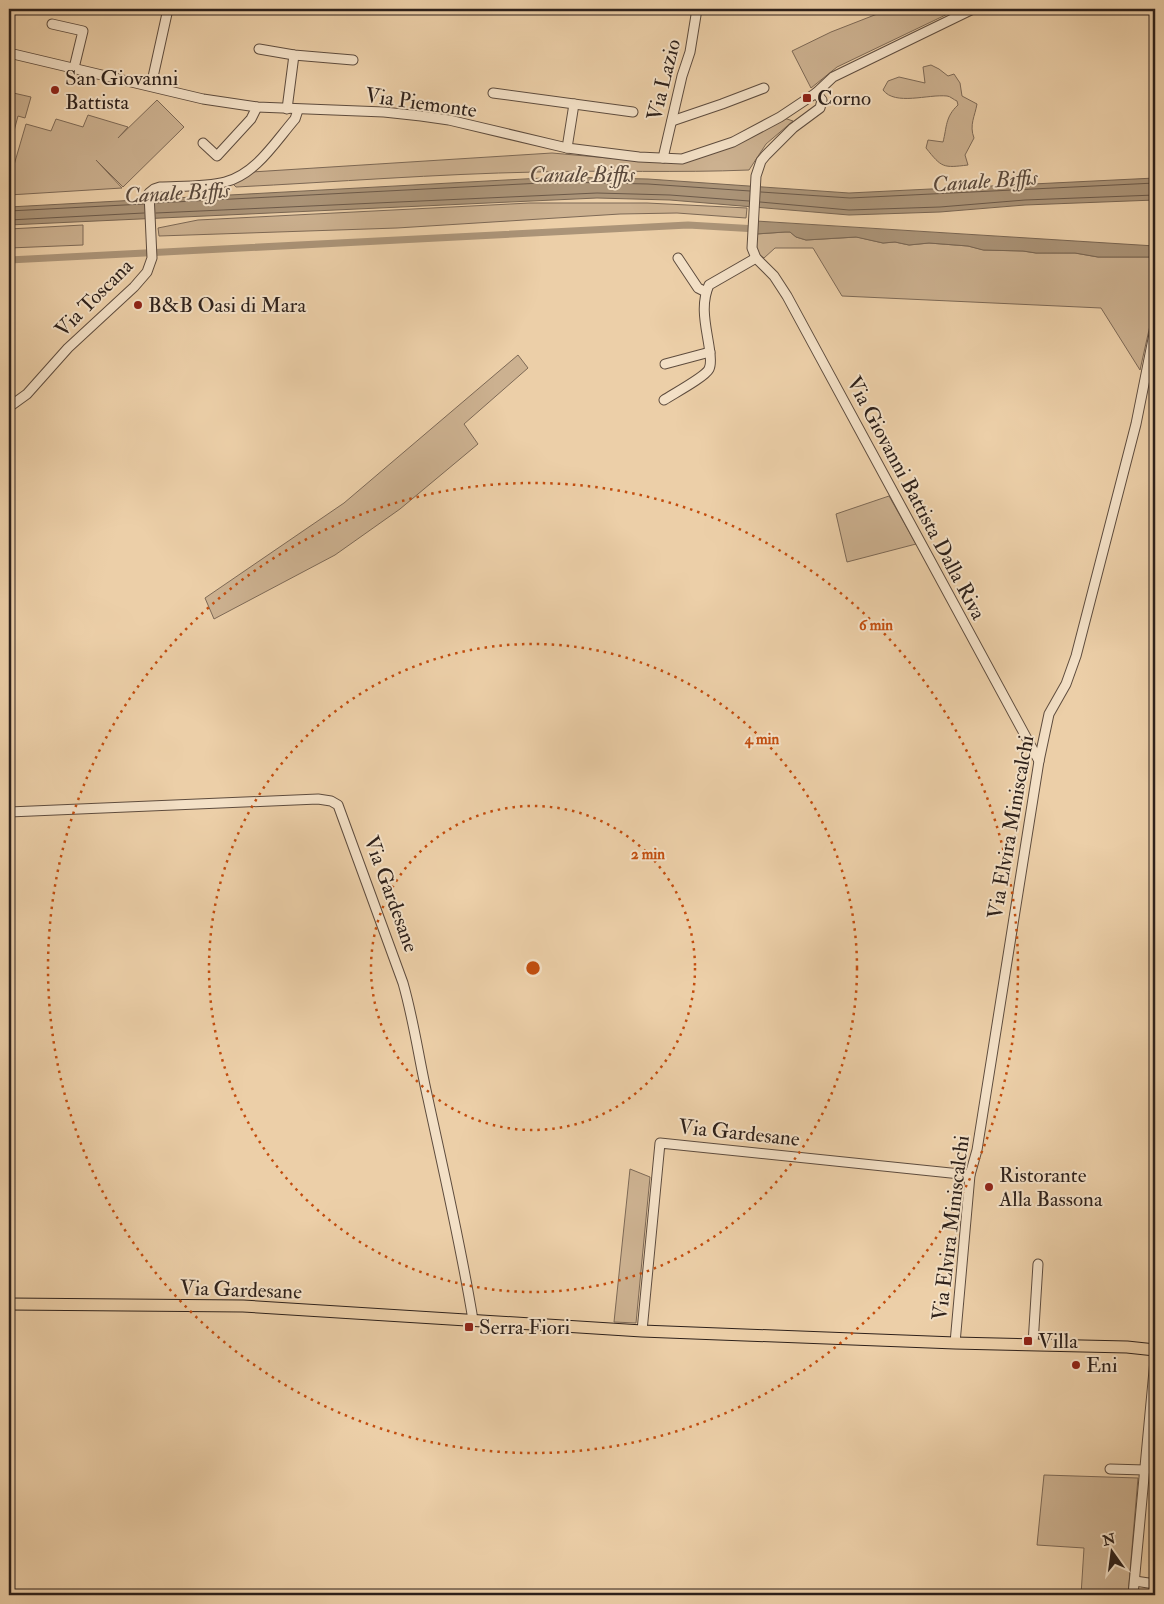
<svg xmlns="http://www.w3.org/2000/svg" width="1164" height="1604" font-family="'IM FELL Double Pica',serif">
<style>
.green{fill:#ccb190;stroke:#7d6956}
.water{fill:#ab9478;stroke:#796653}
.lines{fill:none;stroke-linecap:round;stroke-linejoin:round}
.shore{stroke:#6c5a4a;stroke-width:1}
.canal{stroke:#ab9478;stroke-width:7}
.minor-casing{stroke:#5e4c3e;stroke-width:11}
.major-casing{stroke:#2e211b;stroke-width:13}
.minor{stroke:#f3e0c6;stroke-width:9}
.major{stroke:#eccfa8;stroke-width:11}
.ring{fill:none;stroke:#c34e0f;stroke-width:2.5;stroke-dasharray:2.5 5}
.poi-dot{fill:#8f2418;stroke:#f3e0c6;stroke-width:2}
.labels{text-anchor:middle;dominant-baseline:central;stroke-width:4;stroke-linejoin:round;paint-order:stroke}
.poi-label{font-size:21px;fill:#2e211b;stroke:#f3e0c6;text-anchor:start}
.street-label{font-size:21px;fill:#2e211b;stroke:#f3e0c6}
.water-label{font-size:22px;font-style:italic;fill:#5a493c;stroke:#f3e0c6}
.centre{fill:#c34e0f;stroke:#f3e0c6;stroke-width:2.5}
.ring-label{font-size:15px;text-anchor:middle;font-weight:bold;fill:#c34e0f;stroke:#f3e0c6;stroke-width:4;stroke-linejoin:round;paint-order:stroke}
</style>
<rect width="100%" height="100%" fill="#eccfa8"/>
<filter id="stains"><feTurbulence type="fractalNoise" baseFrequency=".004" numOctaves="4"/><feColorMatrix values="0 0 0 0 .2 0 0 0 0 .09 0 0 0 0 .02 0 0 0 .5 -.17"/></filter>
<radialGradient id="worn" r=".72"><stop offset=".6" stop-color="#630" stop-opacity="0"/><stop offset="1" stop-color="#630" stop-opacity=".3"/></radialGradient>
<g class="green">
<polygon points="890,9 958,9 837,67 811,88 792,51 831,32"/>
<path d="M 931,65 L 939,69 L 948,76 L 954,74 L 960,83 L 962,96 L 977,104 C 975,116 969,125 974,138 L 965,155 L 968,165 C 943,168 942,168 926,148 L 928,140 L 943,142 C 947,127 945,117 958,105 L 957,101 C 954,100 950,96 947,96 C 928,94 895,106 883,90 L 888,81 L 899,77 L 925,83 L 923,67 Z"/>
<polygon points="9,92 31,97 25,118 18,116 14,131 9,129"/>
<polygon points="157,100 184,127 123,187 96,160 122,188 9,195 9,182 26,124 51,131 56,119 83,127 88,115 128,127 118,138"/>
<path d="M 784,118 L 793,121 L 766,144 L 749,170 C 678,173 607,170 536,172 C 436,174 336,182 236,187 L 233,184 L 252,172 L 552,153 L 642,161 L 683,162 Z"/>
<polygon points="530,203 647,203 747,208 746,218 677,213 620,214 397,228 159,236 158,228 198,220"/>
<polygon points="83,225 83,245 9,248 9,229"/>
<polygon points="785,232 790,232 796,237 806,240 857,237 883,243 895,242 909,245 929,243 968,246 984,250 1023,251 1036,253 1075,253 1098,257 1155,257 1155,303 1140,370 1101,308 842,296 813,248 775,248 764,258 757,253 756,234"/>
<polygon points="518,355 528,368 464,424 478,444 400,509 335,555 214,619 205,598 344,503"/>
<polygon points="889,496 916,544 847,562 836,514"/>
<polygon points="630,1169 650,1177 636,1323 614,1322"/>
<polygon points="1044,1475 1138,1478 1128,1595 1081,1595 1084,1548 1037,1545"/>
</g>
<g class="water">
<polygon points="561,177 648,179 849,193 1155,178 1155,200 1025,205 940,212 849,215 670,200 597,198 9,225 9,207"/>
<polygon points="756,221 1155,246 1155,257 1098,257 1075,253 1036,253 1023,251 983,250 968,246 929,243 909,245 895,242 883,243 856,237 806,240 796,237 790,232 785,232 756,234"/>
</g>
<g class="lines">
<g class="shore">
<polyline points="761,192 850,198 1155,183"/>
<polyline points="760,202 849,210 940,207 1025,200 1155,195"/>
<polyline points="155,203 561,182 648,184 750,191"/>
<polyline points="9,211 144,204"/>
<polyline points="156,213 597,193 670,195 749,201"/>
<polyline points="9,220 144,213"/>
</g>
<polyline class="canal" points="9,260 688,225 757,229"/>
<g class="minor-casing">
<g id="minor">
<polyline points="52,24 83,31 74,68"/>
<polyline points="259,49 294,55 353,60"/>
<polyline points="9,53 203,99 257,107 384,112 421,116 449,120 567,148 639,157 682,159 733,142 780,117 816,93 833,77 973,9"/>
<polyline points="151,86 168,9"/>
<polyline points="493,93 633,112"/>
<polyline points="816,93 822,100 820,108 793,128 766,155 761,161 756,176 752,248 756,258 774,276 787,296 1039,761"/>
<polyline points="287,109 294,55"/>
<polyline points="672,121 722,104 764,88"/>
<polyline points="203,143 217,156 251,119 257,107"/>
<polyline points="567,148 574,104"/>
<polyline points="663,158 682,76 690,52 697,9"/>
<polyline points="678,258 698,288 706,292"/>
<polyline points="665,364 710,352"/>
<path d="M 664,400 C 673,394 705,377 709,369 C 712,363 710,353 709,346 C 706,326 700,305 709,285 L 756,258"/>
<path d="M 9,407 L 27,394 L 68,348 L 134,287 L 147,272 L 152,258 L 149,193 L 154,189 L 160,187 C 179,186 207,187 225,182 C 256,174 275,142 295,119 L 298,110"/>
<path d="M 9,812 L 318,799 L 331,801 L 338,805 L 403,983 C 414,1021 419,1060 428,1099 C 444,1173 461,1246 473,1320"/>
<polyline points="642,1331 660,1143 970,1175"/>
<polyline points="955,1343 970,1175 977,1150 1039,761 1049,714 1066,684 1076,656 1136,424 1155,329"/>
<polyline points="1033,1344 1038,1264"/>
<polyline points="1110,1469 1145,1470"/>
<polyline points="1135,1581 1155,1584"/>
<polyline points="1133,1595 1155,1360"/>
</g>
</g>
<g class="major-casing">
<polyline id="major" points="9,1304 243,1306 642,1331 955,1343 1127,1347 1155,1350"/>
</g>
<use href="#minor" class="minor"/>
<use href="#major" class="major"/>
</g>
<g class="ring">
<circle cx="533" cy="968" r="162"/>
<circle cx="533" cy="968" r="324"/>
<circle cx="533" cy="968" r="485"/>
</g>
<g class="poi-dot">
<circle cx="55" cy="90" r="5"/>
<rect x="802" y="93" width="10" height="10" rx="2.5"/>
<circle cx="138" cy="305" r="5"/>
<circle cx="989" cy="1187" r="5"/>
<rect x="464" y="1322" width="10" height="10" rx="2.5"/>
<rect x="1023" y="1336" width="10" height="10" rx="2.5"/>
<circle cx="1076" cy="1365" r="5"/>
</g>
<g class="labels">
<g class="poi-label">
<text x="65" y="78">San Giovanni<tspan x="65" dy="24">Battista</tspan></text>
<text x="817" y="98">Corno</text>
<text x="148" y="305">B&amp;B Oasi di Mara</text>
<text x="999" y="1175">Ristorante<tspan x="999" dy="24">Alla Bassona</tspan></text>
<text x="479" y="1327">Serra Fiori</text>
<text x="1038" y="1341">Villa</text>
<text x="1086" y="1365">Eni</text>
</g>
<g class="street-label">
<text transform="translate(664 80) rotate(-76)">Via Lazio</text>
<text transform="translate(421 103) rotate(8)">Via Piemonte</text>
<text transform="translate(94 298) rotate(-45)">Via Toscana</text>
<text transform="translate(916 498) rotate(62)">Via Giovanni Battista Dalla Riva</text>
<text transform="translate(1011 827) rotate(-80)">Via Elvira Miniscalchi</text>
<text transform="translate(391 894) rotate(70)">Via Gardesane</text>
<text transform="translate(739 1133) rotate(6)">Via Gardesane</text>
<text transform="translate(951 1228) rotate(-83)">Via Elvira Miniscalchi</text>
<text transform="translate(241 1290) rotate(2)">Via Gardesane</text>
</g>
<g class="water-label">
<text x="582" y="175">Canale Biffis</text>
<text transform="translate(985 181) rotate(-4)">Canale Biffis</text>
<text transform="translate(177 193) rotate(-3)">Canale Biffis</text>
</g>
</g>
<circle cx="533" cy="968" r="8" class="centre"/>
<g class="ring-label">
<text x="876" y="630">6 min</text>
<text x="762" y="744">4 min</text>
<text x="648" y="859">2 min</text>
</g>
<rect width="1164" height="1604" fill="none" stroke="#eccfa8" stroke-width="30"/>
<rect x="10" y="10" width="1144" height="1584" fill="none" stroke="#2e211b" stroke-width="2.5"/>
<rect x="15" y="15" width="1134" height="1574" fill="none" stroke="#2e211b"/>
<g transform="translate(1112 1552) rotate(346)" stroke="#f3e0c6" stroke-width="4" paint-order="stroke">
<path d="M0-4L9 19L0 12L-9 19Z" fill="#2e211b"/>
<text y="-8" font-size="14" font-weight="bold" text-anchor="middle" fill="#2e211b">N</text>
</g>
<rect width="100%" height="100%" filter="url(#stains)"/>
<rect width="100%" height="100%" fill="url(#worn)"/>
</svg>
